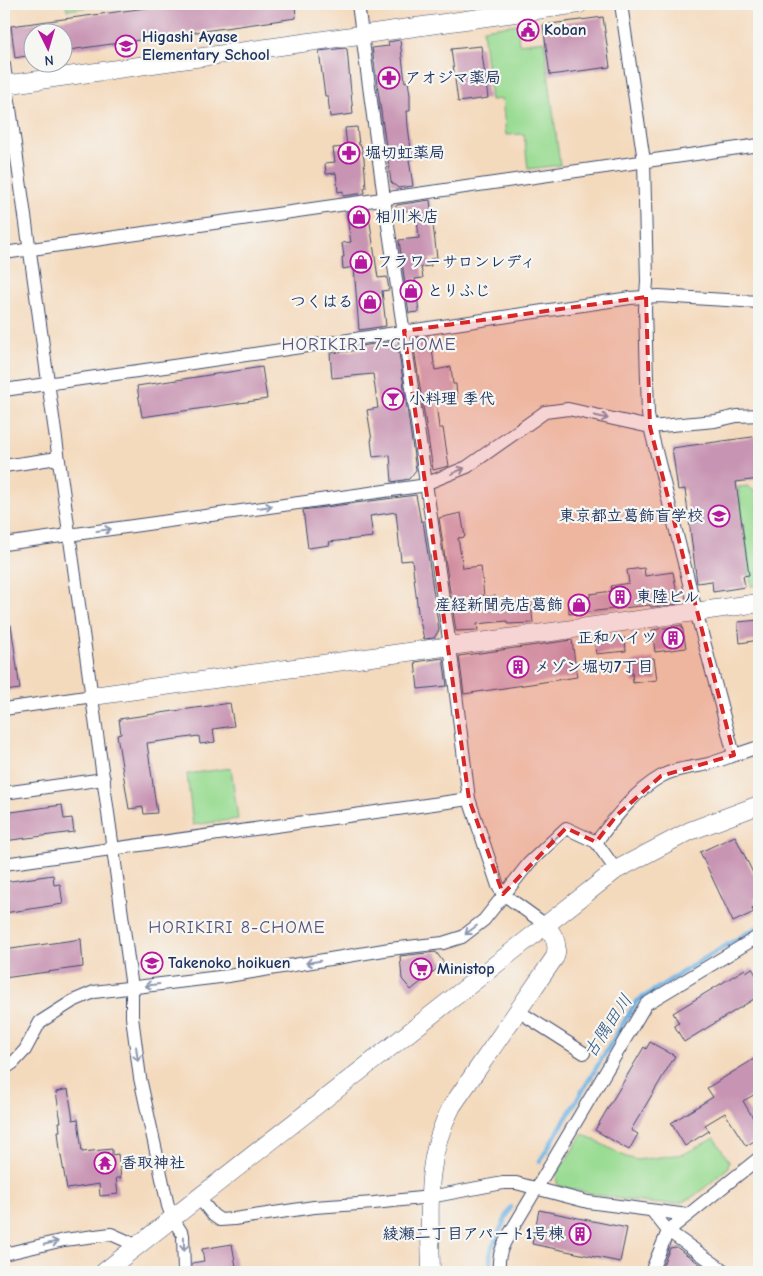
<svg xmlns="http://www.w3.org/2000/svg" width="763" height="1276" font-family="'Comic Neue','Klee One',sans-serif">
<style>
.green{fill:#9adc93;stroke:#5a8678}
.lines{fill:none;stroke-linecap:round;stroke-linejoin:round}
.stream{stroke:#6db4e5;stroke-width:4.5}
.building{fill:#c894b3}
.street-casing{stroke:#3c496c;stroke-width:14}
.secondary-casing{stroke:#3c496c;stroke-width:19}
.street{stroke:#fff;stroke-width:12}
.secondary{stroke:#fff;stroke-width:18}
.oneway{stroke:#8d97ae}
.marked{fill:#d62828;fill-opacity:0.2;stroke:#d62828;stroke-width:4;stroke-dasharray:10 6;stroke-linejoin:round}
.labels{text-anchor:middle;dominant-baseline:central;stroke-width:4.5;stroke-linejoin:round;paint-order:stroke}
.poi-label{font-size:16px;font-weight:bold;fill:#1b2f5e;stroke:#f6f6f2;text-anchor:start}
.neighbourhood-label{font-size:18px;letter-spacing:1px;fill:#58527c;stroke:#f6f6f2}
.water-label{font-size:18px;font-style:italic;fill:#345786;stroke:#f6f6f2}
</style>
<rect width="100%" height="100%" fill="#f6f6f2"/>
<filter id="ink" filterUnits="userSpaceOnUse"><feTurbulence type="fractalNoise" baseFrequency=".02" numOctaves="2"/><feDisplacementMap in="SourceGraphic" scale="10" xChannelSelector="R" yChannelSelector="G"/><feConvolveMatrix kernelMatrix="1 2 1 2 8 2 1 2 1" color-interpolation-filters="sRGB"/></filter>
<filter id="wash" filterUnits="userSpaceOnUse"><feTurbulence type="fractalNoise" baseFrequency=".0096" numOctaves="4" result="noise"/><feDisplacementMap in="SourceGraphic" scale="20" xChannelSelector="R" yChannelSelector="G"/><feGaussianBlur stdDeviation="1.12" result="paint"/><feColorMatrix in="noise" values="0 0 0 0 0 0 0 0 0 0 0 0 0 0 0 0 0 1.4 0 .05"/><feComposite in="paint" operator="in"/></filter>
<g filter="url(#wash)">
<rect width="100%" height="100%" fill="#f4dabd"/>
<g class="green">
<polygon points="66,4 115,4 67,10"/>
<polygon points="517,24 519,44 544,41 560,165 528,169 524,134 506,135 502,99 491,100 483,29"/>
<polygon points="748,486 759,495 759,585 751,586 738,487"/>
<polygon points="231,768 238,819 193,825 187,774"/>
<path d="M 583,1134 L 626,1157 L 637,1160 L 684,1154 L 714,1138 L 729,1161 L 728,1168 C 715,1178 700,1194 685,1201 C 664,1211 583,1192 559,1186 L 557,1183 L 556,1175 Z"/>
</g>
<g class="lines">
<g class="stream">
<polyline points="540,1161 636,1002 692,966 759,926"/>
<polyline points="491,1272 490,1256 492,1247 511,1207"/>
</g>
</g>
<g id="blocks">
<g class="building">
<polygon points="176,4 295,4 296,18 62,51 62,32 32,32 32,55 15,58 11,26"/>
<polygon points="603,17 610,67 550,75 543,25"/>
<polygon points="400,40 405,82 408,81 410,95 410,111 407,111 408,126 412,158 409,159 413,186 398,188 391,182 372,48 389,46 388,42"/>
<polygon points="481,46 488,98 458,102 451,49"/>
<polygon points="345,48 347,49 353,114 330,117 328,96 325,96 319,51"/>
<polygon points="357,127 359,145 361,145 364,159 366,188 364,188 365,193 343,196 343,191 338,192 336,173 326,174 325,163 335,162 333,148 347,147 345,128"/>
<polygon points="430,200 437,258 430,259 431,266 421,267 423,278 415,279 419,312 409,313 399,240 419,238 416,211 415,210 394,212 394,209 397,205"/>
<polygon points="368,209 378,278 387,277 389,290 382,291 386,326 359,330 354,267 343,269 342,257 344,257 342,243 351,242 346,212"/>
<polygon points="427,337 427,349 432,349 435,370 451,367 453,384 456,384 457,398 436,402 439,428 443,428 449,466 433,470 413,342 416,338"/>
<polygon points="389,342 389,347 398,346 416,470 409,479 392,482 390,455 373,457 371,440 372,440 367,410 378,408 373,374 332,378 330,353 361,350 361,346"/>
<polygon points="262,367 267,399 142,417 137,386"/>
<polygon points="759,436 759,479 736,482 749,575 743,576 745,587 713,592 712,581 697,583 685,489 678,490 672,448"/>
<polygon points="416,495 421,522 423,521 439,630 434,638 424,639 418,612 412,560 401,561 396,512 370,516 373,537 329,542 330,545 308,548 303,510"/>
<polygon points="461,513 465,537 458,538 463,568 481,566 484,597 496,596 497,605 531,602 533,623 508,624 507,621 477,624 478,630 456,631 439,518"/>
<polygon points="644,568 645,576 673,572 679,604 651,607 650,605 569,614 568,599 590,597 590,594 612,591 611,586 629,583 627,570"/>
<polygon points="759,620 759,640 740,643 738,622"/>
<polygon points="4,625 11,625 20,689 4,691"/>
<polygon points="682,625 686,648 655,652 652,630"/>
<polygon points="609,635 610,640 625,638 626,651 596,654 594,637"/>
<polygon points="572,640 577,677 464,694 459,656"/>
<polygon points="443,658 447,686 418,689 415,662"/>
<polygon points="654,658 657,680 633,683 631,662"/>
<polygon points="230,703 234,726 213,729 215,742 200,744 199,736 147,743 157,813 144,814 143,807 129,809 117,735 121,734 119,719"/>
<polygon points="62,805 64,819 72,818 74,832 4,841 4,813"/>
<polygon points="735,836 755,877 759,875 759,896 754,899 758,906 752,909 754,912 733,922 700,852"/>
<polygon points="53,875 54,885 60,884 63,904 4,913 4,882"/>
<polygon points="81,939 83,967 4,978 4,950"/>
<polygon points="436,952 444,963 411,990 402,979 400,956"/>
<polygon points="752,968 759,980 759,996 684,1042 674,1025 679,1023 673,1013 745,969 746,972"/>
<polygon points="650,1042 675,1056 631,1130 638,1134 629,1150 595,1130 644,1047 646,1049"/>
<polygon points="759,1056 759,1092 743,1101 759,1128 759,1138 746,1146 725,1113 705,1125 709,1131 685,1146 671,1123 713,1097 707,1088"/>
<polygon points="68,1089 73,1120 78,1119 82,1152 112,1149 112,1155 118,1154 121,1178 116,1178 118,1194 100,1196 99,1184 67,1189 60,1150 58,1131 60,1131 59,1122 61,1122 56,1092"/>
<polygon points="539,1210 627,1228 620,1262 532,1244"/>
<polygon points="232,1244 237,1272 192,1272 192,1263 204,1261 202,1249"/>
<polygon points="676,1247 700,1264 712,1272 660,1272 670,1248"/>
</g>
</g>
</g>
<g filter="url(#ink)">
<use href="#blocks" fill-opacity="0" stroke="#3c496c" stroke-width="1"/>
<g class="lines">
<g class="street-casing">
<g id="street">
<polyline points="358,4 384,198 450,646 469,799 498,886 503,894 546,925"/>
<polyline points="621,4 644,161 647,281 645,309 648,414 650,427 696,611 734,755"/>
<polyline points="4,65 113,849 132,988 132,1017 140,1078 168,1206 173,1219 183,1235 184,1272"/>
<polyline points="4,253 759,145"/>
<path d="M 4,390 C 213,361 422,329 630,298 L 659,296 L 759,302"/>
<polyline points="4,466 58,458"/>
<polyline points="4,544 420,486 467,467 545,412 568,409 650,427 715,421 737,416 759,415"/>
<polyline points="4,709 93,696"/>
<polyline points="4,793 104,779"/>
<polyline points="4,864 469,799"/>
<path d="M 616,870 L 596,842 C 614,819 634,792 660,777 C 675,768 692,768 708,764 C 725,759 742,752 759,747"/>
<polyline points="518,1011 584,1053"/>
<polyline points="4,1069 13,1063 25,1050 40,1022 73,1001 94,992 228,976 390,949 443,943 462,937 484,920 529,863 566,828 596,842"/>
<polyline points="199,1198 213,1215 220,1220 234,1219 314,1207 374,1203 430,1197 503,1183 516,1183 588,1202 688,1215 759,1158"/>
<polyline points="688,1215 668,1231 726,1272"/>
<polyline points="4,1254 64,1240 111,1234 138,1246"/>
<path d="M 499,1272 C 498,1259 500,1250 507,1238 L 646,1004 L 759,936"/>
<polyline points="651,1272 668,1231 652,1211"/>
</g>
</g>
<g class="secondary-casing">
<g id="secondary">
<polyline points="4,85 579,4"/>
<polyline points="93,696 759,603"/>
<polyline points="104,1272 616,870 690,831 759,805"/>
<path d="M 431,1272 C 430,1213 423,1160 452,1106 L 555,957 C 559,943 554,936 546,925"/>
</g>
</g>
<use href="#street" class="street"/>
<use href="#secondary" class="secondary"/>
</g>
<defs><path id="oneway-shaft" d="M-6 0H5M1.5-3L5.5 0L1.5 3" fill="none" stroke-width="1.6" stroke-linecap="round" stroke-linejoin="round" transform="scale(1.25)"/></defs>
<g class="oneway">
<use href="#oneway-shaft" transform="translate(601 417) rotate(13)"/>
<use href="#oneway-shaft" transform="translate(458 471) rotate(-24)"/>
<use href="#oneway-shaft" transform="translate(265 507) rotate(-7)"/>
<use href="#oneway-shaft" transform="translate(104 530) rotate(-8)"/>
<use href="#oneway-shaft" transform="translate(555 839) rotate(137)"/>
<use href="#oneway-shaft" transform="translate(471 930) rotate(143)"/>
<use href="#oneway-shaft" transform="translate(313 962) rotate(171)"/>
<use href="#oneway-shaft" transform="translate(152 985) rotate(173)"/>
<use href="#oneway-shaft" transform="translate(137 1054) rotate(83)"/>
<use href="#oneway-shaft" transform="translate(51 1243) rotate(-13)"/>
<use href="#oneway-shaft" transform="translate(184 1244) rotate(89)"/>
</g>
</g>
<path class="marked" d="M 646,297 L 650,427 L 734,755 L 661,776 L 617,815 L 596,842 L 566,828 L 503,894 L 469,799 L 404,331 Z"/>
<defs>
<g id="civic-ring" transform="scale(1.125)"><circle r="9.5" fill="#f6f6f2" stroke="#b5179e" stroke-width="1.5"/><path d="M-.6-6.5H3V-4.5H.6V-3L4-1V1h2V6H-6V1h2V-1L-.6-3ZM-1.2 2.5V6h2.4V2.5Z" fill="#b5179e"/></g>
<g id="school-ring" transform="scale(1.125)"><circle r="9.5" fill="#f6f6f2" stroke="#b5179e" stroke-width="1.5"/><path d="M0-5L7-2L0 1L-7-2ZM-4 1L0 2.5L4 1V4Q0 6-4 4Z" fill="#b5179e"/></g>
<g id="pharmacy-ring" transform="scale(1.125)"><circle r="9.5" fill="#f6f6f2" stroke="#b5179e" stroke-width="1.5"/><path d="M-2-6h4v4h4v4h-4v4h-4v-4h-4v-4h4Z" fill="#b5179e"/></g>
<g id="shop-ring" transform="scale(1.125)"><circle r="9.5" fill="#f6f6f2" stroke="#b5179e" stroke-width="1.5"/><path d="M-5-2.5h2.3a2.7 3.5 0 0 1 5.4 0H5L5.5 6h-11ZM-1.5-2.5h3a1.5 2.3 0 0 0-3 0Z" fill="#b5179e"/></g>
<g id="bar-ring" transform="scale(1.125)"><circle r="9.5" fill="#f6f6f2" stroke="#b5179e" stroke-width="1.5"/><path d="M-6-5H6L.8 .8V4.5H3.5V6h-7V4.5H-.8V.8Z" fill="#b5179e"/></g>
<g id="building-ring" transform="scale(1.125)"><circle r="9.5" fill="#f6f6f2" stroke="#b5179e" stroke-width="1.5"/><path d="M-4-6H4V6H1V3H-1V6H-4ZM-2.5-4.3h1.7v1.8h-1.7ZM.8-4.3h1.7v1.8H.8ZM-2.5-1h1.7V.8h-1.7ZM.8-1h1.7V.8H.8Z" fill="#b5179e"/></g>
<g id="supermarket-ring" transform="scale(1.125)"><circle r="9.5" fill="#f6f6f2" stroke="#b5179e" stroke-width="1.5"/><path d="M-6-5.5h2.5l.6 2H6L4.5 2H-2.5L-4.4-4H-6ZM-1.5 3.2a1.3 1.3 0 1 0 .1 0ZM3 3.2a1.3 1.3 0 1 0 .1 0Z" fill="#b5179e"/></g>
<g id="temple-ring" transform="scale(1.125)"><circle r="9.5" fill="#f6f6f2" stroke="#b5179e" stroke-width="1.5"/><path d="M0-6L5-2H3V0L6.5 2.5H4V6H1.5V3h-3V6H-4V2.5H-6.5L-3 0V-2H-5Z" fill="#b5179e"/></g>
</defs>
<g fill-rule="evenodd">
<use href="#civic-ring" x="528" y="30"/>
<use href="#school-ring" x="126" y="46"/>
<use href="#pharmacy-ring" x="389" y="78"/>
<use href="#pharmacy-ring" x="349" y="153"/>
<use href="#shop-ring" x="359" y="217"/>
<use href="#shop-ring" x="361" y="262"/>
<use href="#shop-ring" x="411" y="291"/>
<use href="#shop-ring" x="370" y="302"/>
<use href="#bar-ring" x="393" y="399"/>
<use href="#school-ring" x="719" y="516"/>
<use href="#building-ring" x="620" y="597"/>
<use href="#shop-ring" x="579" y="605"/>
<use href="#building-ring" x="673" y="638"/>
<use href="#building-ring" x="518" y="667"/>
<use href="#school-ring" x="152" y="963"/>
<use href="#supermarket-ring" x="421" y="969"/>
<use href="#temple-ring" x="105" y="1163"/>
<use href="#building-ring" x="580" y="1234"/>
</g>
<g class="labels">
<g class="poi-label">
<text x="544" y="30">Koban</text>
<text x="142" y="37">Higashi Ayase<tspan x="142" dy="18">Elementary School</tspan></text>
<text x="405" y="78">アオジマ薬局</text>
<text x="365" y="153">堀切虹薬局</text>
<text x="375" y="217">相川米店</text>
<text x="377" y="262">フラワーサロンレディ</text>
<text x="427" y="291">とりふじ</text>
<text x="354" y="302" text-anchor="end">つくはる</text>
<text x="409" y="399">小料理 季代</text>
<text x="703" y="516" text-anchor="end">東京都立葛飾盲学校</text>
<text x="636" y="597">東陸ビル</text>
<text x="563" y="605" text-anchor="end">産経新聞売店葛飾</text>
<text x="657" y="638" text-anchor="end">正和ハイツ</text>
<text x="534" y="667">メゾン堀切7丁目</text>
<text x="168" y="963">Takenoko hoikuen</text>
<text x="437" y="969">Ministop</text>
<text x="121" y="1163">香取神社</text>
<text x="564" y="1234" text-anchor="end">綾瀬二丁目アパート1号棟</text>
</g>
<g class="neighbourhood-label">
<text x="369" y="344">HORIKIRI 7-CHOME</text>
<text x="237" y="927">HORIKIRI 8-CHOME</text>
</g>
<g class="water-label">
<text transform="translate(608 1026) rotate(-56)">古隅田川</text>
</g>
</g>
<rect width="763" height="1276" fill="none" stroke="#f6f6f2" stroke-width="20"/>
<g transform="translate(48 48) rotate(175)"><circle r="24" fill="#f6f6f2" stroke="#9ea6b7"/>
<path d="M0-4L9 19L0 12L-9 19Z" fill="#b5179e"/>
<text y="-8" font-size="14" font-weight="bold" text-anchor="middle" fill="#1b2f5e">N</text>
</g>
</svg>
